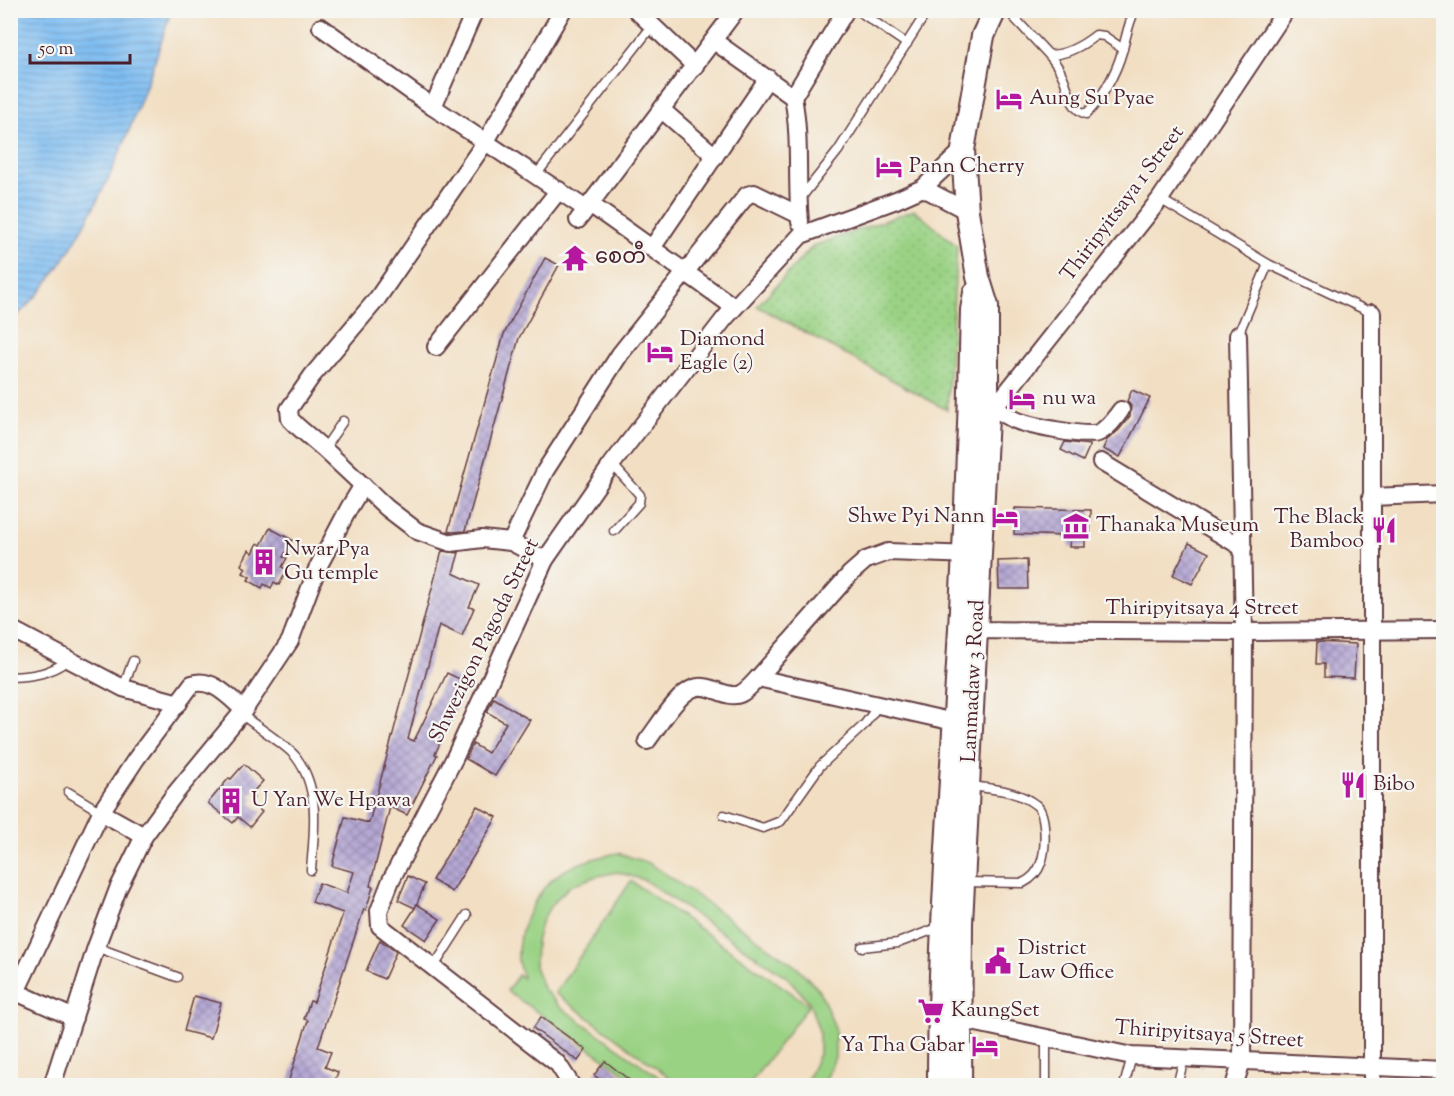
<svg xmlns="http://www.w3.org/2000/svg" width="1454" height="1096" font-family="'Sorts Mill Goudy','Noto Sans Myanmar',serif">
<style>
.grass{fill:#9ad284;stroke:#727858;stroke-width:1.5}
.park{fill:url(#park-dots);stroke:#727858;stroke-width:1.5}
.water{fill:url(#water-rules);stroke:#646e8e;stroke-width:1.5}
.building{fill:url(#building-cross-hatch)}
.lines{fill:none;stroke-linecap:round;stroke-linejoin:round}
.lane-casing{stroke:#633c42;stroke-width:11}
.street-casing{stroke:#633c42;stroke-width:20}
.secondary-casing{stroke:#633c42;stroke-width:26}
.lane{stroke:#fff;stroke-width:8}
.street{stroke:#fff;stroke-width:16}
.secondary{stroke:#fff;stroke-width:22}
.labels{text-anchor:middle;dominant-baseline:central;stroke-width:4.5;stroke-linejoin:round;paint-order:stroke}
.poi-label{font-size:21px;fill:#4a1f2b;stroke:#f6f6f2;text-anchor:start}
.street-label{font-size:21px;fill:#4a1f2b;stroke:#f6f6f2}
</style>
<defs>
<pattern id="park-dots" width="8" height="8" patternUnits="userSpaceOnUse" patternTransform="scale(1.5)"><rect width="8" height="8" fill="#9ad284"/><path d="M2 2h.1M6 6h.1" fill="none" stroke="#86b472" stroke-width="1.8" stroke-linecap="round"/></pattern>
<pattern id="water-rules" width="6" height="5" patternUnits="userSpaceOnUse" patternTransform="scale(1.5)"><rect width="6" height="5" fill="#7ebdf2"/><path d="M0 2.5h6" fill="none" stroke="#6999c4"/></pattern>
<pattern id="building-cross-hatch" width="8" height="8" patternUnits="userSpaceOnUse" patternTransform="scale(1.5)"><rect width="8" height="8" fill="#b5a8d4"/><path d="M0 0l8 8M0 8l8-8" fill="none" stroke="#9588ac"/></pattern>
</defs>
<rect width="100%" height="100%" fill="#f6f6f2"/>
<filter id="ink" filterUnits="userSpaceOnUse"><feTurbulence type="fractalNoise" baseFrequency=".0167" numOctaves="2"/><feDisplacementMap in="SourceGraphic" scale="12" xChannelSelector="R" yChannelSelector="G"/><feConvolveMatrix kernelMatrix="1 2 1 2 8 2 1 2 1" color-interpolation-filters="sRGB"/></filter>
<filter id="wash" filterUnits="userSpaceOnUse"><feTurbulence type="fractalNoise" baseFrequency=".008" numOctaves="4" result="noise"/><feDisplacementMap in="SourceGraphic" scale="24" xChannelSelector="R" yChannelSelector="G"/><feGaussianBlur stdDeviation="1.35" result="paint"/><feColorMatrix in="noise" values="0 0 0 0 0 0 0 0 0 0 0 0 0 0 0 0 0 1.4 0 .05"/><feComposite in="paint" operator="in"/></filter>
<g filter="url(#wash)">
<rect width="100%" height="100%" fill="#f2dfc3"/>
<g class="grass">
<path d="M 618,853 L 649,863 L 673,879 L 798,968 L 820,991 L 835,1028 L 835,1057 L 824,1085 L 805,1085 L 819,1054 L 819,1031 L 809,1002 L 788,978 L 644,880 L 617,872 L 594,877 L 570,886 L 551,905 L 541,923 L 536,942 L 535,966 L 543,988 L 559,1006 L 670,1085 L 642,1085 L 507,991 L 518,975 L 523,978 C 522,972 518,965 518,960 C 516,930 538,885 564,871 C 581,861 599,857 618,853 Z"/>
<polygon points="631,881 809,1005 749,1085 680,1085 555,993"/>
</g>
<polygon class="park" points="914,210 957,246 947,410 757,306 813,246"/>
<path class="water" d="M 11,10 L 171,11 C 143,102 100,218 40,292 C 31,303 20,312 11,322 Z"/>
<g id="blocks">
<g class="building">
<polygon points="545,258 559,265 519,338 465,531 452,532 448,531 504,334"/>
<polygon points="1132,390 1150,398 1120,457 1103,449 1107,440 1119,430 1130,416 1131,406 1127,401"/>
<polygon points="1065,442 1090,445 1083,461 1061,450"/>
<polygon points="1015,508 1091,510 1090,538 1085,538 1085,547 1069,547 1070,539 1063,538 1063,536 1014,534"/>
<polygon points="270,528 292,540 283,557 287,558 282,567 287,570 279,585 274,582 271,588 264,584 262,588 248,580 250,577 243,573 246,568 241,565 249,550 253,553 258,543 261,545"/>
<polygon points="1189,543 1209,553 1192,584 1173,575"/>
<polygon points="442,551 459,553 453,573 479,585 469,607 474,608 462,636 439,625 408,739 414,741 447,673 468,683 435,754 437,755 407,815 390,807 370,886 373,887 366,910 364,909 318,1047 331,1052 325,1067 338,1072 333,1086 287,1086 308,1020 304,1019 310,1001 314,1002 343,913 312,902 319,883 347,893 354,872 332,866 345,817 369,823"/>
<polygon points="1027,560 1028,589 999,589 998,561"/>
<polygon points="1317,642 1356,644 1354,678 1324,677 1324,664 1316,664"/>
<polygon points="494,698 530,720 495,776 466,759 473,744 488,753 506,723 487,712"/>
<polygon points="244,764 263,781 250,795 254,798 250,803 262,812 250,827 238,817 233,823 208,803 229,778 231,779"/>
<polygon points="477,806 497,817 452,892 432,880"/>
<polygon points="408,876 425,884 415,908 417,904 440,919 426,940 404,925 415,908 398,900"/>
<polygon points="380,940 396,952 384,979 366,971"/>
<polygon points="194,996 221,1003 211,1038 184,1031"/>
<polygon points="541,1017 586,1050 578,1061 533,1028"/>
<polygon points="605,1061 637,1086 608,1086 594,1075"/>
</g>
</g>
</g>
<g filter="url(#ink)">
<use href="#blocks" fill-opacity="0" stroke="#633c42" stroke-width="1.5"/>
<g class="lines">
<g class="lane-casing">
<g id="lane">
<polyline points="857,10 907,44"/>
<path d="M 1007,10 L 1049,55 C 1067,55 1082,46 1096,35 L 1104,36 L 1123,49"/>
<path d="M 1049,55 C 1054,61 1059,68 1062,75 C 1069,89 1070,109 1086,114 C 1102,99 1116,73 1122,52 C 1126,38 1128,24 1135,10"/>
<polyline points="536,175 652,26"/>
<polyline points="800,199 838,151 928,10"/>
<polyline points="1160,199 1268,264 1372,313"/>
<polyline points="1238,335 1268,264"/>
<polyline points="324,449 343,421"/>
<polyline points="612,464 640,495 639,503 614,531"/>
<path d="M 10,677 C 35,676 48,674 69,660"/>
<polyline points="123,688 133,661"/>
<path d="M 241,714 C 254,725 287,745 296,757 C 321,790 314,832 311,870"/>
<polyline points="68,792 101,812"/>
<polyline points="724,815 763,828 781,821 820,766 864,725 878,706"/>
<path d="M 964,882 L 1023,883 C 1031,879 1038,872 1041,863 C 1046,850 1047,813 1036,805 C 1017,790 993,789 970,786"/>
<polyline points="96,947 177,977"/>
<polyline points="862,947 898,943 940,927"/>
<polyline points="433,968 467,915"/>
<polyline points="1046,1086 1046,1038"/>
<polyline points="1124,1086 1132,1056"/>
<polyline points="1177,1086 1184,1058"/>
</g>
</g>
<g class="street-casing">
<g id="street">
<polyline points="636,10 695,66"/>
<polyline points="321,27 433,107 586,209"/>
<path d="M 714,41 L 793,97 C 801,138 796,180 800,222"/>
<polyline points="793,97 846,10"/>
<polyline points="433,107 475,10"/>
<polyline points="662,110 715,156"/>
<polyline points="923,188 967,211"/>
<polyline points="590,204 734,307"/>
<polyline points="578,220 736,10"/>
<polyline points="652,248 768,78"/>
<polyline points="1372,313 1372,1086"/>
<polyline points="436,347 559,190"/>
<path d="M 994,408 C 1001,412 1008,417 1015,420 C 1029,426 1085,437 1098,433 C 1108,429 1115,418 1121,410"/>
<polyline points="987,417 1160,199 1286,10"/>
<polyline points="1101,462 1243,548"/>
<polyline points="1371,497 1444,494"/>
<polyline points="511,542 545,471 620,354 747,195 754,193 799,215"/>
<polyline points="545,560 511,542 482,539 451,543 417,531 387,508 324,449 297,426 290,419 289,409 312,376 377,299 486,141 563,10"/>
<polyline points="11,629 123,688 179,703"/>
<polyline points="964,630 1244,632 1444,630"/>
<polyline points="758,678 954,722"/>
<path d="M 647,741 C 658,727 677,694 694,688 C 710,682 726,700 740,694 C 747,691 753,683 758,678 L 850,574 L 866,560 L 888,552 L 974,555"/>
<polyline points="101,812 144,836"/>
<polyline points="10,991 16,992 74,1018"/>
<path d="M 16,992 L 101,812 L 136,759 L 192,684 C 212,677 230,698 244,710"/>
<polyline points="950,1019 962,1020 1132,1056 1444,1070"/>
<polyline points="52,1086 96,947 118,889 144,836 174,795 244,710 290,641 317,569 349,508 363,485"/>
<polyline points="572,1086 558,1064 380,926 379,911 391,880 455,757 545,560 612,464 725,318 801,235 896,200 923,188 963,150"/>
<polyline points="1234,1086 1242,1061 1244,632 1238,335"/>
</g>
</g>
<g class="secondary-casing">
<g id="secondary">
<path d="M 939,1086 C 939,933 952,780 960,628 C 966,522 970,416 972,310 L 975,293"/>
<polyline points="960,1086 961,923 987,417 987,306 978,277 967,211 963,150 983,36 995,10"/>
</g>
</g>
<use href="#lane" class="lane"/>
<use href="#street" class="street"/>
<use href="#secondary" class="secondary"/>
</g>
</g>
<defs>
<g id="hotel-bare" transform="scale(2.07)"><path d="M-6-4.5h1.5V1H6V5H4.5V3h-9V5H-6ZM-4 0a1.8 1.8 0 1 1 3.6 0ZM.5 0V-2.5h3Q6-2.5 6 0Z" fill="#b5179e" stroke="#f6f6f2" stroke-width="2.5" paint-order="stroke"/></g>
<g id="temple-bare" transform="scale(2.07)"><path d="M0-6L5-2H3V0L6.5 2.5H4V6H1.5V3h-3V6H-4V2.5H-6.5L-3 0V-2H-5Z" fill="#b5179e" stroke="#f6f6f2" stroke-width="2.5" paint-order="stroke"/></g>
<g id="museum-bare" transform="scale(2.07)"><path d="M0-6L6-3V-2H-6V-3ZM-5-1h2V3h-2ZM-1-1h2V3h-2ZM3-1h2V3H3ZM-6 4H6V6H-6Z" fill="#b5179e" stroke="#f6f6f2" stroke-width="2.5" paint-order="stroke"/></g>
<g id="restaurant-bare" transform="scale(2.07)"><path d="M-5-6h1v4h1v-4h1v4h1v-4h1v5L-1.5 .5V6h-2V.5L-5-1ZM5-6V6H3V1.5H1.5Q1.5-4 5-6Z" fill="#b5179e" stroke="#f6f6f2" stroke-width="2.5" paint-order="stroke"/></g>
<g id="building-bare" transform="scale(2.07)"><path d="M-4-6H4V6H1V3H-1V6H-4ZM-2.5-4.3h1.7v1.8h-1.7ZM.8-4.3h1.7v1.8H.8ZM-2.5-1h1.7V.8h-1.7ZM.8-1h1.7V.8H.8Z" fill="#b5179e" stroke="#f6f6f2" stroke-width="2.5" paint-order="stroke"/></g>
<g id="civic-bare" transform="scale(2.07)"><path d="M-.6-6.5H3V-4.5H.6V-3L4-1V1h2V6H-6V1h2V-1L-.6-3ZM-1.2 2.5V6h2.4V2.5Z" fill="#b5179e" stroke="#f6f6f2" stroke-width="2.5" paint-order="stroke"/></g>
<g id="supermarket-bare" transform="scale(2.07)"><path d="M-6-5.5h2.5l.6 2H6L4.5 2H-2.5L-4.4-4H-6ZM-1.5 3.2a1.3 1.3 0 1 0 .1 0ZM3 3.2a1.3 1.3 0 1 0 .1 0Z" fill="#b5179e" stroke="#f6f6f2" stroke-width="2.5" paint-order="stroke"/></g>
</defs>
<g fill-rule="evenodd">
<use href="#hotel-bare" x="1009" y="99"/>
<use href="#hotel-bare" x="889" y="167"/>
<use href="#temple-bare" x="575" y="258"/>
<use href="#hotel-bare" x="660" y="352"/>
<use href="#hotel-bare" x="1022" y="399"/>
<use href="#hotel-bare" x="1005" y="517"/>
<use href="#museum-bare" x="1076" y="526"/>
<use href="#restaurant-bare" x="1384" y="530"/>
<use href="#building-bare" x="264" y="562"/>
<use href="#restaurant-bare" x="1353" y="785"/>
<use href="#building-bare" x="231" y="801"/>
<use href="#civic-bare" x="998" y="961"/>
<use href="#supermarket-bare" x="931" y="1011"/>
<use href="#hotel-bare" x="985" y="1046"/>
</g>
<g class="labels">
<g class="poi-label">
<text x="1029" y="99">Aung Su Pyae</text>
<text x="909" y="167">Pann Cherry</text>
<text x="595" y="258">စေတီ</text>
<text x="680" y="340">Diamond<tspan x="680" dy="24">Eagle (2)</tspan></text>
<text x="1042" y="399">nu wa</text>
<text x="985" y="517" text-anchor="end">Shwe Pyi Nann</text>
<text x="1364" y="518" text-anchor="end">The Black<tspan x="1364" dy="24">Bamboo</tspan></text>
<text x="1096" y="526">Thanaka Museum</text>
<text x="284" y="550">Nwar Pya<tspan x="284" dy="24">Gu temple</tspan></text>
<text x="1373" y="785">Bibo</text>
<text x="251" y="801">U Yan We Hpawa</text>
<text x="1018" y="949">District<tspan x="1018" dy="24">Law Office</tspan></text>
<text x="951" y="1011">KaungSet</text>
<text x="965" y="1046" text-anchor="end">Ya Tha Gabar</text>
</g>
<g class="street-label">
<text transform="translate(1123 204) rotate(-53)">Thiripyitsaya 1 Street</text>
<text x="1202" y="609">Thiripyitsaya 4 Street</text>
<text transform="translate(485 641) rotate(-64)">Shwezigon Pagoda Street</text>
<text transform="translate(974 681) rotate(-87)">Lanmadaw 3 Road</text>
<text transform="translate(1209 1035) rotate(4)">Thiripyitsaya 5 Street</text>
</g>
</g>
<rect width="1454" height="1096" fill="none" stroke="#f6f6f2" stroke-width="36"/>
<path d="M30 54v9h100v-9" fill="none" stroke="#4a1f2b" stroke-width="3"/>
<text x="39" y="54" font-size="18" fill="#4a1f2b" stroke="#f6f6f2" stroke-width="4.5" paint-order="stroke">50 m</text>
</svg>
